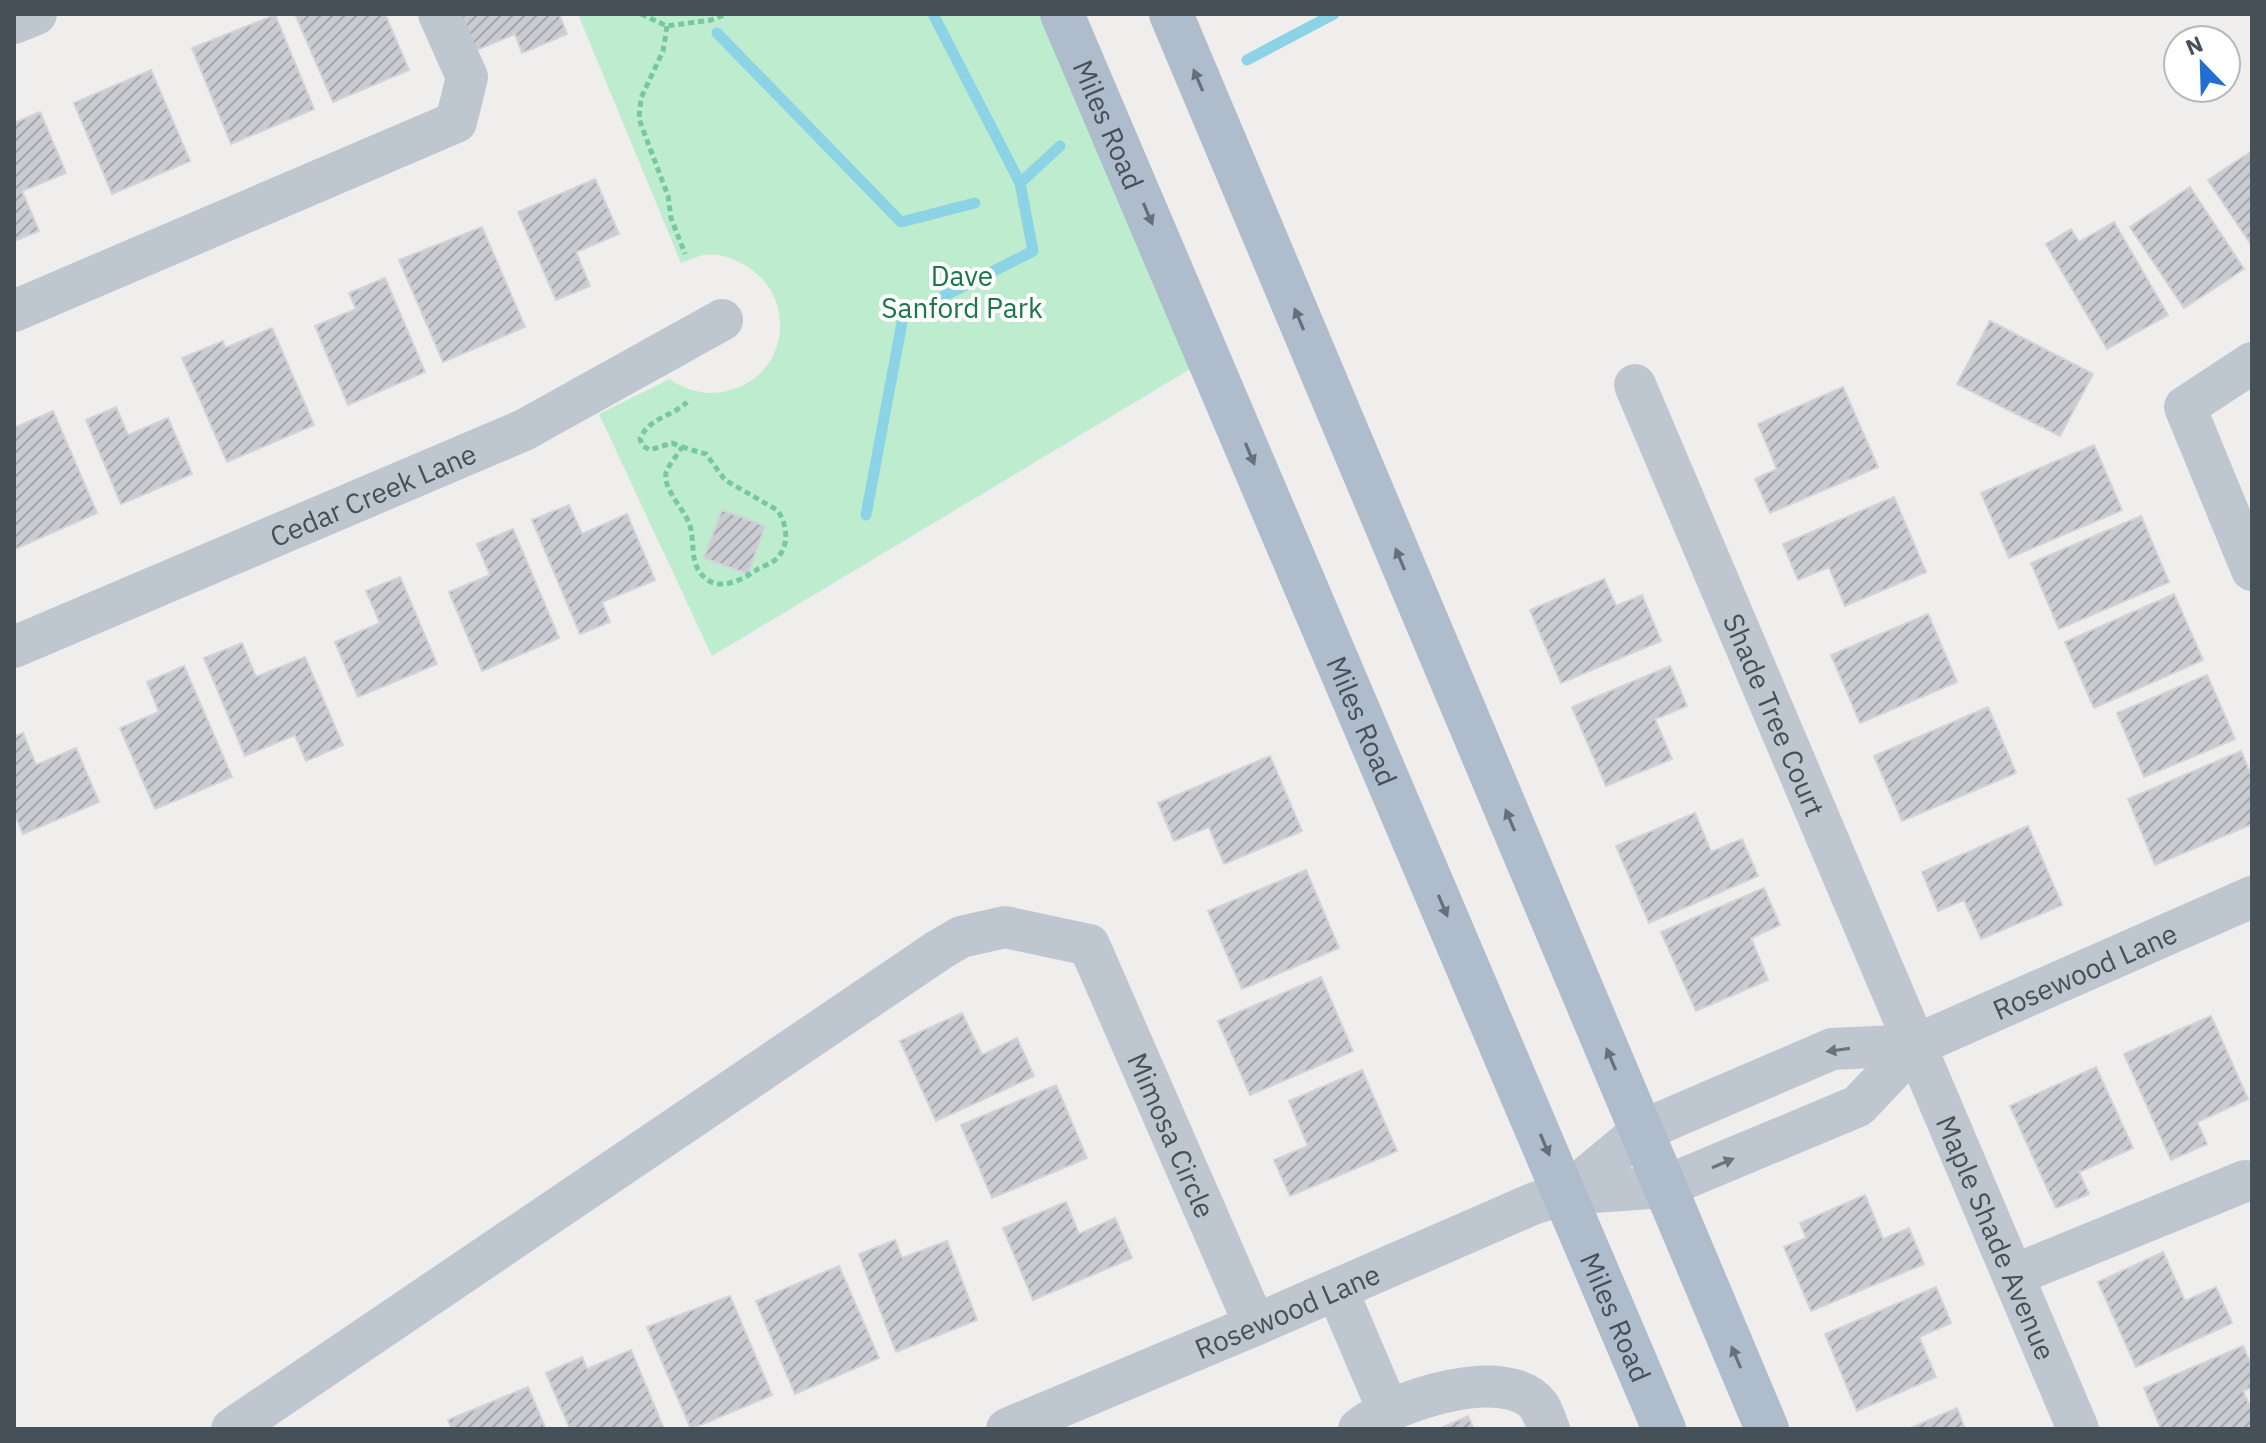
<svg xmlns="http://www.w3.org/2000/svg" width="2266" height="1443" font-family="'IBM Plex Sans',sans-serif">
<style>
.park{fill:#bdeccf}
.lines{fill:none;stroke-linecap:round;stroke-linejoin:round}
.stream{stroke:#8cd3e6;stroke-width:11}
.building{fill:url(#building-hatch);stroke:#d1d3d8;stroke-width:2}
.path{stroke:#77c8a0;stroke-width:5;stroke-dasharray:6 4;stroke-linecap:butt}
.minor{stroke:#bec7cf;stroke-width:42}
.major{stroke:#aebccb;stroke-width:44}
.oneway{fill:#65707b}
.oneway2{fill:#6a747c}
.labels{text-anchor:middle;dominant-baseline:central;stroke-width:8;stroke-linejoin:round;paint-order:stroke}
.street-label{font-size:28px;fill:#465059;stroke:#fff}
.park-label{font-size:28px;fill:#1b7649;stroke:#fff}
</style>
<defs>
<pattern id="building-hatch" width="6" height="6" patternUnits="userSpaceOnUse" patternTransform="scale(2)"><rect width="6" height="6" fill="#caccd2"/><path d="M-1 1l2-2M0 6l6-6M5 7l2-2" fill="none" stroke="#a6a8ad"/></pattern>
</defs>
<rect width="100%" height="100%" fill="#f0eded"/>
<path class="park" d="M 578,14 L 1042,14 L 1192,368 L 712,656 L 599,414 L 670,379 C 686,391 707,396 727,391 C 792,376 799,290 739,262 C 728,257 717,253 704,255 C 696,256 688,261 681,263 Z"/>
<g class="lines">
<g class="stream">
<polyline points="933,14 1020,183 1060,146"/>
<polyline points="717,33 901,222 975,203"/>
<polyline points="1247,60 1334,14"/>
<polyline points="866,515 903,317 1033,251 1020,183"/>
</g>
</g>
<g class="building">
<polygon points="295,14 385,14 409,70 333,102"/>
<polygon points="459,14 559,14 567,34 522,53 515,34 474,51"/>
<polygon points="275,15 314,109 231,144 192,48"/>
<polygon points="151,70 190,161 112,194 74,103"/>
<polygon points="40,112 66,173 22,191 39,231 14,241 14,123"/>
<polygon points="2252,151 2252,246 2208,180"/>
<polygon points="595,179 619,234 576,252 590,286 556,300 518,212"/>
<polygon points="2190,187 2244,269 2184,308 2130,227"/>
<polygon points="2114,222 2168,315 2107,349 2046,244 2071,229 2079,242"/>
<polygon points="482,227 525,327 443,362 399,260"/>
<polygon points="385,278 425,372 348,405 315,326 356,309 349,293"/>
<polygon points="1990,321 2093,374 2060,436 1957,384"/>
<polygon points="272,328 314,425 227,462 182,358 223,341 225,348"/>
<polygon points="1843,387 1878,467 1770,513 1755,479 1777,469 1758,424"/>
<polygon points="116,407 128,435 168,418 192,474 121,504 86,420"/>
<polygon points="53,411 97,513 15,549 14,428"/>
<polygon points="2094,445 2122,510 2009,558 1981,493"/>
<polygon points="1894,497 1926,572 1845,606 1829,567 1798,580 1783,544"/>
<polygon points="569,505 582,534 627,514 655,580 602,602 610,622 580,634 532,520"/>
<polygon points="722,510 765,526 748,574 704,558"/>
<polygon points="2141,516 2169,582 2059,629 2031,563"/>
<polygon points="513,529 559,638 482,671 449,592 490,575 477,544"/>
<polygon points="400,577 437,664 358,697 335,642 380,623 366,591"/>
<polygon points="1604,579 1616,606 1642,595 1661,641 1561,683 1530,610"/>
<polygon points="2174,594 2203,660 2094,708 2065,642"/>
<polygon points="1928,614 1957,682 1860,723 1831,655"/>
<polygon points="242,643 256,677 305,657 343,745 306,761 295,735 245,756 204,658"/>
<polygon points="184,666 232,777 155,809 120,728 159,712 147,682"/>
<polygon points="1670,666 1687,706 1655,719 1672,759 1606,786 1572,707"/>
<polygon points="2207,675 2235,739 2144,777 2117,713"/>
<polygon points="1988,707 2016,773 1902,821 1874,756"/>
<polygon points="23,733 36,765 76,748 99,802 23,834 14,812 14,737"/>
<polygon points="2241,751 2252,778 2252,824 2155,865 2128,799"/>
<polygon points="1270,756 1302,831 1224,864 1209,827 1174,841 1158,803"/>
<polygon points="1695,813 1711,852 1742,839 1758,876 1649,923 1616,846"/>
<polygon points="2028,826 2062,905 1981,939 1964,900 1938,911 1922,872"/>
<polygon points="1306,870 1339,948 1242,989 1208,911"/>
<polygon points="1764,888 1780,925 1751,938 1768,980 1696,1011 1661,932"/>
<polygon points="1321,977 1353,1051 1250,1095 1218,1021"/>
<polygon points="962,1013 982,1055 1017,1038 1034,1076 936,1121 900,1041"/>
<polygon points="2211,1016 2248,1099 2197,1122 2207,1144 2171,1160 2124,1054"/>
<polygon points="2096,1067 2133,1148 2079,1172 2089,1194 2056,1208 2010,1106"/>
<polygon points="1362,1070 1397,1151 1290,1196 1274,1160 1308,1146 1289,1101"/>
<polygon points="1056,1085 1087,1158 992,1198 961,1125"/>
<polygon points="1865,1195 1883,1239 1909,1228 1924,1264 1811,1311 1784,1247 1806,1238 1800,1223"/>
<polygon points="1066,1202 1079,1234 1115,1218 1132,1258 1033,1300 1003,1228"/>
<polygon points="895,1240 902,1258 947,1241 977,1320 896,1352 859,1254"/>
<polygon points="2163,1252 2185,1301 2216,1287 2232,1323 2136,1367 2098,1282"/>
<polygon points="839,1266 879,1358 795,1394 756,1301"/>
<polygon points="1936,1287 1951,1323 1919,1337 1936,1377 1857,1411 1825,1334"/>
<polygon points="730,1296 772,1395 691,1429 647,1327"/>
<polygon points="2243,1346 2252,1367 2252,1387 2243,1391 2252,1411 2252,1429 2161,1429 2144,1388"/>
<polygon points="631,1350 664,1429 570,1429 546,1373 582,1357 587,1369"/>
<polygon points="528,1387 546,1429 452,1429 448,1420"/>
<polygon points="1957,1408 1965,1429 1908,1429"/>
<polygon points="1468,1416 1474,1429 1439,1429"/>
</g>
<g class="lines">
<g class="path">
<polyline points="641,14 667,26 711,20 726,14"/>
<polyline points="667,26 663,51 641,98 639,119 668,196 671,218 685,254"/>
<path d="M 682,447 L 706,454 L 725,480 L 777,510 C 788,524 790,548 775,560 C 770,564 763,566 758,569 C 740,581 715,595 699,571 C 690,558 695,538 689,523 C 683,508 663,489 666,473 C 668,465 678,455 682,447 L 672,443 L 650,450 L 643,446 L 640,439 C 649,417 672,417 687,402"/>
</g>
<g class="minor">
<polyline points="14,23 36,14"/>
<polyline points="14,311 456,122 467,77 439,14"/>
<polyline points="2252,363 2185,407 2252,570"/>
<path id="s1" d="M 1635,385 L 2078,1429"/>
<path id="s2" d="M 14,647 L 524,430 L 722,320"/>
<path id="s3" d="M 1566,1194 L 1642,1131 L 1674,1117 L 1832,1049 L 1916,1045 L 2252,897"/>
<polyline points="2014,1275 2245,1181"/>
<polyline points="1337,1290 1389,1412"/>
<path id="s4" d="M 232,1429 L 939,950 L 961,937 L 1005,927 L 1089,945 L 1255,1325"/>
<path id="s5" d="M 1007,1429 L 1255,1325 L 1535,1203 L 1566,1194 L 1664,1187 L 1858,1106 L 1916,1045"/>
<path d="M 1359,1429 C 1392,1401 1507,1363 1539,1406 C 1543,1412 1546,1422 1549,1429"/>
</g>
<g class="major">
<path id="s6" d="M 1062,14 L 1664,1429"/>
<polyline points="1171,14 1767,1429"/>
</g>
</g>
<defs><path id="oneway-solid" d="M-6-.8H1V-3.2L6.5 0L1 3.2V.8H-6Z" transform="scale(2)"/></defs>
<g class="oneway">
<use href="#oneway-solid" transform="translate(1198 80) rotate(-113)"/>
<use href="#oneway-solid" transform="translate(1148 214) rotate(67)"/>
<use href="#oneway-solid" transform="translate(1299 319) rotate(-113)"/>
<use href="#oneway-solid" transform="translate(1250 454) rotate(67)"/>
<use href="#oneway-solid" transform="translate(1400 559) rotate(-113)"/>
<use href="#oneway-solid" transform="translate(1510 820) rotate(-113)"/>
<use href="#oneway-solid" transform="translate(1443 906) rotate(67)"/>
<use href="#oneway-solid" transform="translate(1611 1059) rotate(-113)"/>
<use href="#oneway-solid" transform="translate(1545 1145) rotate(67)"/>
<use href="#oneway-solid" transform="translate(1736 1357) rotate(-113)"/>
</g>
<g class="oneway2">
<use href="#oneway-solid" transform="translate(1838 1050) rotate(172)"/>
<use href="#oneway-solid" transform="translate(1723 1163) rotate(-23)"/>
</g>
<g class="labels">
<g class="street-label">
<text stroke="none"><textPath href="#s6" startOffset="120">Miles Road</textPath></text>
<text stroke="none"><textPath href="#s2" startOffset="390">Cedar Creek Lane</textPath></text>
<text stroke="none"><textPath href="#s1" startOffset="358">Shade Tree Court</textPath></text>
<text stroke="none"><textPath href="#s6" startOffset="768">Miles Road</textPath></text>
<text stroke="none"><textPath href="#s3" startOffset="574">Rosewood Lane</textPath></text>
<text stroke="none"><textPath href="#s4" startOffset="1218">Mimosa Circle</textPath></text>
<text stroke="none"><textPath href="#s1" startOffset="926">Maple Shade Avenue</textPath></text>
<text stroke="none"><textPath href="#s5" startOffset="304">Rosewood Lane</textPath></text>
<text stroke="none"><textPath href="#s6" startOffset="1416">Miles Road</textPath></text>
</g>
<g class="park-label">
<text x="962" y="275">Dave<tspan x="962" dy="32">Sanford Park</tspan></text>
</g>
</g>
<rect width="2266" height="1443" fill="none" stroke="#465059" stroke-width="32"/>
<g transform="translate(2202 64) rotate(337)"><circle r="38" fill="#ffffff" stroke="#b5b9bd" stroke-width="2"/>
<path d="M0-6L14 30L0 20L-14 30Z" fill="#226fd4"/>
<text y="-12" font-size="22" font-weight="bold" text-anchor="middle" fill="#465059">N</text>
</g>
</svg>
